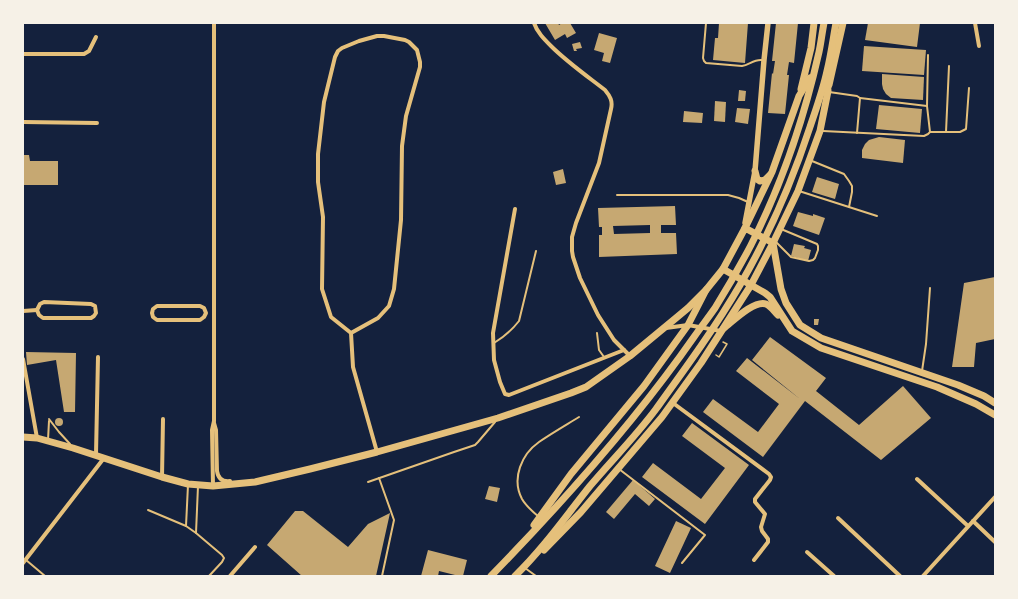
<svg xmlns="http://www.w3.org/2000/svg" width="1018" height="599" font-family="Ubuntu,sans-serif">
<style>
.building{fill:#c6a872;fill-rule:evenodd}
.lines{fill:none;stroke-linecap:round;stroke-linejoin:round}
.path{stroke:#e5c07b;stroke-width:1.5}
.service{stroke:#e5c07b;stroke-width:2}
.minor{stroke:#e5c07b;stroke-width:4}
.tertiary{stroke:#e5c07b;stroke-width:5.5}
.primary{stroke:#e5c07b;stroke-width:7}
.trunk{stroke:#e5c07b;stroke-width:7}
</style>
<rect width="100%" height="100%" fill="#14213d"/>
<g class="building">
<polygon points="545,23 558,23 559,25 562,23 570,23 576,33 567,38 565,34 555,40"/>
<polygon points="719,23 748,23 745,63 713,60 715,38 718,38"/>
<polygon points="776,23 798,23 794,63 789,62 787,75 789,75 785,114 768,113 772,73 773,74 775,61 772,61"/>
<polygon points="868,23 920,23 917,47 865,40"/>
<polygon points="599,33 617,38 610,63 602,61 604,53 594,50"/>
<polygon points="580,42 582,48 576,49 577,51 574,51 572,44"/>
<polygon points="864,46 926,50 924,75 862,71"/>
<polygon points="882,74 924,77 923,100 891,98 886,94 883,89 882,84"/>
<polygon points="739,90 746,91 745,101 738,101"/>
<polygon points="715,101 726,102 725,122 714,121"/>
<polygon points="879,105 922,109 920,133 876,129"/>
<polygon points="737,108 750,109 748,124 735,122"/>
<polygon points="684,111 703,113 702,123 683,122"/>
<polygon points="879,137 905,140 903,163 862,158 862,150 865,144 869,140"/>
<polygon points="23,155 29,155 30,161 58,161 58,185 23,185"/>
<polygon points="563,169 566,183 556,185 553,172"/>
<polygon points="817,177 839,184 835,199 812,192"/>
<path d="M 675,206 L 676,225 L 661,225 L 661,233 L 676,233 L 677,254 L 599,257 L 599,235 L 602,235 L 602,227 L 599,227 L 598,208 ZM 650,225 L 650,233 L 614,234 L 613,226 Z"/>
<polygon points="798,212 813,216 813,214 825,218 819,235 793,226"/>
<polygon points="794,244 805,246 804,248 811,250 808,261 791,256"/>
<polygon points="995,277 995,339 976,343 974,367 952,367 964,283"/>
<polygon points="814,319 819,319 818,325 814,325"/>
<polygon points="770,337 826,378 816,391 859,425 903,386 931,418 881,460 805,401 763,457 703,412 713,399 758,432 779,404 736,371 747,358 800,399 752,360"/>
<polygon points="26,352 76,353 75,412 64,412 56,360 27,365"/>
<circle cx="59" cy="422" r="4"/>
<polygon points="692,423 749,465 705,524 642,477 653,463 701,499 725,468 682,436"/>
<polygon points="633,480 655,499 649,506 635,494 614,519 606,512"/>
<polygon points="489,486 500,488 497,502 485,499"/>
<polygon points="295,511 303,511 348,547 368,524 390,513 376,576 302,576 267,545"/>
<polygon points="676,521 691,528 670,573 655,566"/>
<polygon points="428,550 467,560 463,576 459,576 439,571 438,576 421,576"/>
</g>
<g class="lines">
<polyline class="path" points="716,355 719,357 727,344 723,342"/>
<g class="service">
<path d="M 706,23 L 703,58 L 704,61 L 706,63 L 742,66 C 749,65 754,59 762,60"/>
<polyline points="928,55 927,106 930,132"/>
<polyline points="829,92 857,96 860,98 857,133"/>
<polyline points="860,98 927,106"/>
<polyline points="823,131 924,136 928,134 930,132 960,132 966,129 969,88"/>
<polyline points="946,132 949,66"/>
<polyline points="812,161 844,174 849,181 852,186 852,192 849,207"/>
<polyline points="799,191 877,216"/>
<polyline points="617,195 728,195 739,198 748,202"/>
<polyline points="775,241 791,257 809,261 813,260 815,258 818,250 818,246 817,244 781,229"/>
<polyline points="597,333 599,350 604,357"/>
<path d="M 494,343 C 504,337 512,330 519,321 L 536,251"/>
<polyline points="922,371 926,344 930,288"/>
<polyline points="49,419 59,432 70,444"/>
<polyline points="48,440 49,421"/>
<polyline points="619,469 705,535 682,563"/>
<polyline points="379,478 394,520 382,576"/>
<polyline points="368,482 454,452 475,445 478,442 495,422"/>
<polyline points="148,510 186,526 196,533 222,555 224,558 222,562 209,576"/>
<path d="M 539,517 C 533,512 526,506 522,499 C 511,478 522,454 539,442 C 552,433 566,425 579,417"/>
<polyline points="186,526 188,485"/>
<polyline points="196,533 198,486"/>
<polyline points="26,560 45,576"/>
<polyline points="525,568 536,576"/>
</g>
<g class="minor">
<path d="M 534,23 C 537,32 544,39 551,46 C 567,62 587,76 605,90 C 610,96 613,101 611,109 L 599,163 L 576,223 L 572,237 L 572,251 L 573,257 L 580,278 L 598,315 L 614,340 L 630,356"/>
<polyline points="975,23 979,46"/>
<polyline points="23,54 84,54 89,51 96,37"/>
<polyline points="23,122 97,123"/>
<polyline points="515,209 493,333 494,360 500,382 505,394 509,395 624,350"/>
<polygon points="44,302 91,304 95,306 96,313 94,316 91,318 43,318 39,315 37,310 40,304"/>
<polygon points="157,306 200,306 204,308 206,313 204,317 200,320 157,320 153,317 152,313 153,309"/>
<polyline points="23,311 37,310"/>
<polyline points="666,328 688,325 721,331"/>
<polyline points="351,333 378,318 389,306 394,289 401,220 402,146 406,116 420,67 420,62 417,50 409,42 405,40 384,36 377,36 359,41 342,48 338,51 335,57 324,102 318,154 318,182 323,217 322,289 331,317 351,333 353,367 377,452"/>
<polyline points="23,359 37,438"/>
<polyline points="673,403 769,474 771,477 770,480 755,499 755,502 765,514 761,527 762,531 768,539 768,542 754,560"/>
<path d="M 214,423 L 216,430 L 217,471 C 218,478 222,482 230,481"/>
<polyline points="96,454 98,357"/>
<polyline points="162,477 163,419"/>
<polyline points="917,479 968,526"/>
<polyline points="213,486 212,430 214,421 214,23"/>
<polyline points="838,518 900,576"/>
<polyline points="973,521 995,542"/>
<polyline points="807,552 834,576"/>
<polyline points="23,563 104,458"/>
<polyline points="230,576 255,547"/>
<polyline points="923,576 995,497"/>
</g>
<polyline class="tertiary" points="745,223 755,171 764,60 768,23"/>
<g class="primary">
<polyline points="723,269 765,293 770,297 792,331 821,348 937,387 976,404 995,415"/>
<path d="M 724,328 C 733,321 754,300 766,304 C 771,306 774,311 778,315"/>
<polyline points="23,437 37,438 73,448 162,477 188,484 213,486 255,482 310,469 377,452 498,418 571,393 586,387 630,356 676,318 688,308 706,290 723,269 745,228 773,243 781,289 786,303 800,325 821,338 958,385 984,396 995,403"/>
</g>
<g class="trunk">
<polyline points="829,85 843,23"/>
<polyline points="801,89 811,48 814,23"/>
<polyline points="755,171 757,179 760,181 765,180 770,175"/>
<polyline points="745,228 772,172 799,96 810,78"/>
<polyline points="534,525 571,474 644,386 688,325 706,290"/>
<polyline points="544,550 581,512 662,417 701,363 751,285 773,243 798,191 820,131 828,91 827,78"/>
<path d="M 491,576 C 564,501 634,423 694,337 C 701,327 708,318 715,308 C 728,287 740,266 751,245 C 782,184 804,119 819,52 C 821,43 822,33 824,23"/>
<path d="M 515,576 C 543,549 566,516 590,486 C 612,460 636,436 656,409 C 685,369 715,328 740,285 C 769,235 792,182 810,127 C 816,109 823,90 827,71 C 831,55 833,39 836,23"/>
</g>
</g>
<rect width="1018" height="599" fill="none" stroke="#f6f1e7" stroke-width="48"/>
</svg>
